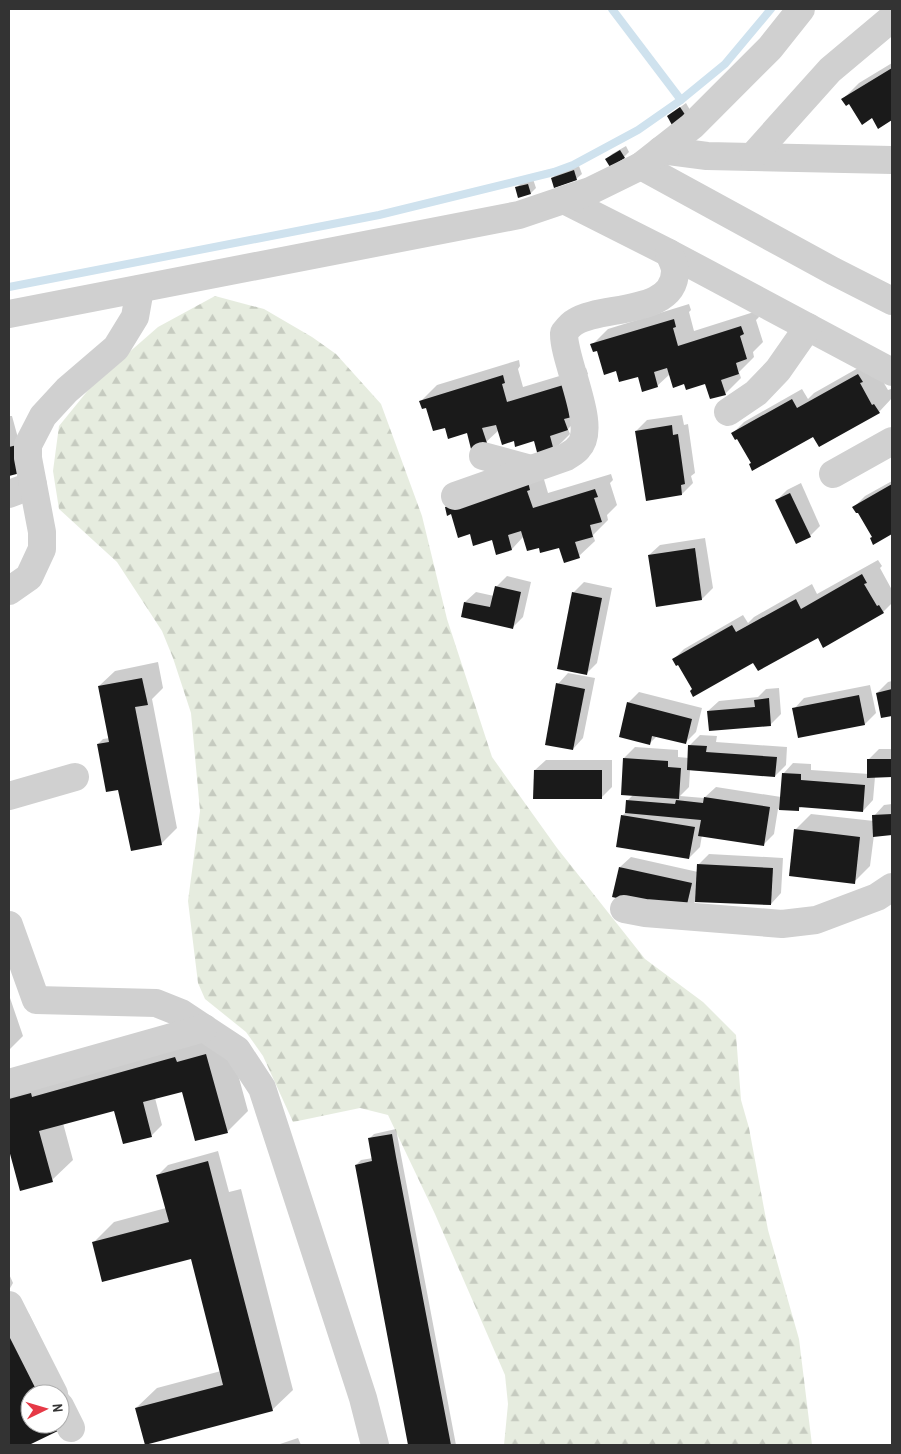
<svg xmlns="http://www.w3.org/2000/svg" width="901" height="1454" font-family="'Archivo Narrow',sans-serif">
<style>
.forest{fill:url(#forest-firs)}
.shadow{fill:#0003;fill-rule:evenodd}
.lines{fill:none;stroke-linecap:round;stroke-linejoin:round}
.stream{stroke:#cfe2ee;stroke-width:8}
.building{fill:#1a1a1a}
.minor{stroke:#d0d0d0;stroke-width:28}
</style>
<defs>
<pattern id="forest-firs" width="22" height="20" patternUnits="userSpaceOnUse" patternTransform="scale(1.25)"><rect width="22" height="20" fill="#e6ecdf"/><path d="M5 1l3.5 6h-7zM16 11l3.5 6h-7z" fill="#c6cbc0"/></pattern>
</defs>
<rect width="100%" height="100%" fill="#fff"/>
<polygon class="forest" points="215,296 264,309 312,337 336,354 381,404 422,516 447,619 492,757 557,848 645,959 703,1002 736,1035 741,1100 749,1128 768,1230 799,1339 812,1445 504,1445 508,1404 505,1375 435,1214 388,1115 360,1108 293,1122 263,1056 246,1032 205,999 198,983 188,901 200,811 191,713 173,658 162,631 117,562 59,509 53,471 59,426 94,383 158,327"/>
<g class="shadow">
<polygon points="892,63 892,119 879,127 872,117 843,99 859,83"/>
<polygon points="686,103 690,110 685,115 668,116"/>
<polygon points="626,146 629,152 624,157 607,159 612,154"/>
<polygon points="579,166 582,174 576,179 552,178 557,173"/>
<polygon points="533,179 536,188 531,193 519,196 517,187 522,182"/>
<polygon points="689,304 691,310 689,312 694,331 757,311 759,317 756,320 763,342 753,352 754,357 739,372 741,378 725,394 706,383 685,383 670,374 657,386 638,375 616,369 592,345 608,329"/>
<polygon points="874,359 875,368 888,390 891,389 892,392 892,398 879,412 813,435 752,463 738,437 733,433 744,422 802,389 808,399 814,393"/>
<polygon points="519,360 520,366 518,369 523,387 586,368 588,374 585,376 583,413 568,429 570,434 554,450 535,440 514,440 499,430 486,442 468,432 446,426 421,401 437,385"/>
<polygon points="682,415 684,425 688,424 695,473 691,476 693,483 682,494 647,499 636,431 647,420"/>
<polygon points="9,416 12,416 18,438 23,471 9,475"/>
<polygon points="611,474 613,480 610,483 617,505 607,515 608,520 593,535 595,541 579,556 560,546 540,546 524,536 512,549 497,553 492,538 470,533 452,513 543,476 548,493"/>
<polygon points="892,481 892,532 874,543 873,537 859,511 854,507 865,496"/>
<polygon points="801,483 820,526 810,536 777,500 787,490"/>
<polygon points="705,538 713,588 702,599 657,605 649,555 660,545"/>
<polygon points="878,560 882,566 880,568 892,590 892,603 883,612 754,661 693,689 678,663 674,659 684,649 743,615 748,623 754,617 812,584 817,594"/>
<polygon points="507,576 531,582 523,617 512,628 462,616 465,602 476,592 494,596 496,587"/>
<polygon points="584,582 612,588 597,663 586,674 573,593"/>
<polygon points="158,662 163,688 152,699 177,828 161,844 119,787 98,744 103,739 110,738 99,686 115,671"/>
<polygon points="568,673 595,678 583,738 573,749 558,684"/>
<polygon points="892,681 892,715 882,717 877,693 888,682"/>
<polygon points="870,685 876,713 865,724 799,736 794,709 804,698"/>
<polygon points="779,688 781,714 770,725 708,711 719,701 758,697 766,689"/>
<polygon points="639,692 702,708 696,732 685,743 657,736 650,743 628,703"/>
<polygon points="700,735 717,736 716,742 787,747 786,765 775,776 690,770 689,787 680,796 704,798 716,787 781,797 783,774 793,763 811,764 811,770 869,774 868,760 879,749 892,749 892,776 875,777 873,800 863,811 802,806 798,810 778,809 774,834 764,844 702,835 700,847 689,858 622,816 627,811 627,801 634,794 624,758 635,747 678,750 678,757 689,758 690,745"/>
<polygon points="546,760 612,760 612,787 601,798 535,770"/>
<polygon points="892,804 892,834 874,835 870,866 854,882 795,830 811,814 874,821 874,816 884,805"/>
<polygon points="709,854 783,858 781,893 771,904 696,901 685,912 620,867 631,857 698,872 698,865"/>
<polygon points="9,995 23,1036 9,1050"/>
<polygon points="227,1034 248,1111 228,1131 196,1140 182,1090 155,1098 162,1125 152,1135 118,1108 63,1123 73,1160 52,1180 21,1189 9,1145 9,1093"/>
<polygon points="396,1129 456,1445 409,1445 356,1165 361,1160 373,1158 369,1139 374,1134"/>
<polygon points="218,1151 229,1192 241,1189 293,1390 272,1410 136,1408 157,1388 221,1371 191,1257 93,1243 114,1222 166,1208 158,1175 168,1165"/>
<polygon points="9,1274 13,1283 9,1290"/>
<path d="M 29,1314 L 77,1412 L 61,1428 L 26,1445 L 10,1445 L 9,1324 ZM 30,1394 L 60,1394 L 60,1424 L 30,1424 Z"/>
<polygon points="298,1438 301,1445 277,1445"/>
</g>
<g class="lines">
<g class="stream">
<polyline points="612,9 681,100"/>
<polyline points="9,287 379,215 554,172 573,165 638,130 681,100 725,64 771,9"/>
</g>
</g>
<g class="building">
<polygon points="892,68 892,120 878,129 872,118 862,125 849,104 846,106 841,99"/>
<polygon points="680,107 686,116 672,125 667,116"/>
<polygon points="620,150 625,158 610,167 605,159"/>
<polygon points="574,170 577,180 554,188 551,178"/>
<polygon points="528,184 531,194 518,198 515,187"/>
<polygon points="674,319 676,327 673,328 678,346 741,326 744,334 740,336 747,359 736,363 739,374 721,380 726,395 710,399 705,384 686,390 684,384 673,388 667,368 654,372 658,387 642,392 638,377 619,382 616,371 604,375 597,351 593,352 590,344"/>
<polygon points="858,374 863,382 860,383 872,405 874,404 880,413 819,447 813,437 752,471 749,464 751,463 737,439 735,440 731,433 792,399 797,408"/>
<polygon points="503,375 505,383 502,384 507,402 570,383 576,416 564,419 568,430 550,436 554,451 538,456 534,441 515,447 514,441 502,445 496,425 482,428 487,443 471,449 467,433 448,439 445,428 433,431 426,408 422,409 419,401"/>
<polygon points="672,425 673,435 678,434 685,484 681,485 682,495 646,501 635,431"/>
<polygon points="17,445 24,472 9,476 9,447"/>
<polygon points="528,482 530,490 527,491 533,508 595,489 598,497 594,498 602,522 590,525 593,537 575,542 580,558 564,563 559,548 540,553 539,548 527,551 521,531 508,535 512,550 496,555 492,540 473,546 470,534 458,538 451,514 447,516 445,507"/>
<polygon points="892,484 892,534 873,545 870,538 872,537 858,513 856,513 852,507"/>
<polygon points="790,493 811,537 796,544 775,500"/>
<polygon points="695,548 702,600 656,607 648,555"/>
<polygon points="862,574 867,583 864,584 877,606 879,605 884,613 823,648 818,638 758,671 753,663 693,697 690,691 692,689 678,665 676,666 672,659 732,625 736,632 796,599 801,609"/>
<polygon points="495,586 521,592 513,629 461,617 464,602 490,607"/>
<polygon points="572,592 602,598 587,675 557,669"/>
<polygon points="142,678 148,705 135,707 162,845 131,851 118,790 106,792 97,744 109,742 98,686"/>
<polygon points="556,683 585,689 573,750 545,745"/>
<polygon points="892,689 892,716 881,718 876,693"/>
<polygon points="859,695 865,725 798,738 792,708"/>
<polygon points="769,698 771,726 709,731 707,711 755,707 754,700"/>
<polygon points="627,702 692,719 686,744 652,736 650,745 619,737"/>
<polygon points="688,745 707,746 706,752 777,757 775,777 687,770"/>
<polygon points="623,758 668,761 668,767 681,768 679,799 621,795"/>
<polygon points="867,759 892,759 892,777 867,778"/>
<polygon points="534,770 602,770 602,799 533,799"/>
<polygon points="782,773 801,774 801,780 865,785 863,812 799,807 799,811 779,810"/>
<polygon points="704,797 770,807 764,846 698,836 701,820 625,813 626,800 675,804 676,800 703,803"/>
<polygon points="892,814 892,835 873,837 872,815"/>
<polygon points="621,815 695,827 689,859 616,847"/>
<polygon points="794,829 860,837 855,884 789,876"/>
<polygon points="697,864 773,868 771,905 695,902"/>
<polygon points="619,867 692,883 685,913 612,897"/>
<polygon points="206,1054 228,1133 195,1141 182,1092 143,1102 152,1137 123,1144 114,1111 39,1131 53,1182 20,1191 9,1150 9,1099 31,1093 32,1097 175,1057 177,1062"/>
<polygon points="392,1134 396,1157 451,1445 408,1445 355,1165 372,1161 368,1138"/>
<polygon points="208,1161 273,1411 145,1445 135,1408 223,1385 191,1259 102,1282 92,1242 169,1222 156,1175"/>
<polygon points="9,1331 45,1394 30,1394 30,1424 59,1424 62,1429 29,1445 9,1445"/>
</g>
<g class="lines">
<g class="minor">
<polyline points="661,150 707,156 892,160"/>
<polyline points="752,157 830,70 892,18"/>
<polyline points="641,166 833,271 892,301"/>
<polyline points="564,200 669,253 892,372"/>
<polyline points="9,314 519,215 590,191 641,166 692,126 770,48 801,9"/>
<polyline points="728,412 756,393 778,370 808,327"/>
<polyline points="483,456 531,469"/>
<polyline points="833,474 892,441"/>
<polyline points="9,494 33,485"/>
<path d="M 455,496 L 566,457 C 570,454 575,452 578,448 C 599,428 563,361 564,333 C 567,329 571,324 575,322 C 600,305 675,316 675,271 C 675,266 671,258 669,253"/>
<polyline points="9,591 29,577 42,549 42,532 28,458 28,445 43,416 67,390 116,348 135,317 140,289"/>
<polyline points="9,796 75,777"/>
<polyline points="624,909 645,913 782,924 816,920 877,897 892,887"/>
<polyline points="9,925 36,1000 156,1003 181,1013 237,1050 262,1088 363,1398 375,1445"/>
<polyline points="9,1083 204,1028"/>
<polyline points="9,1305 54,1394"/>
<polyline points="60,1406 71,1428"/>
</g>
</g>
<rect width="901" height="1454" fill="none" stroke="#333333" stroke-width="20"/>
<g transform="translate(45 1409) rotate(85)"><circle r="24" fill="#ffffff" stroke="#adadad"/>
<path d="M0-4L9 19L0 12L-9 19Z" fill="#e63946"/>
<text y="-8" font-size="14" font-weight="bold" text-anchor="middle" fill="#333333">N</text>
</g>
</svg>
